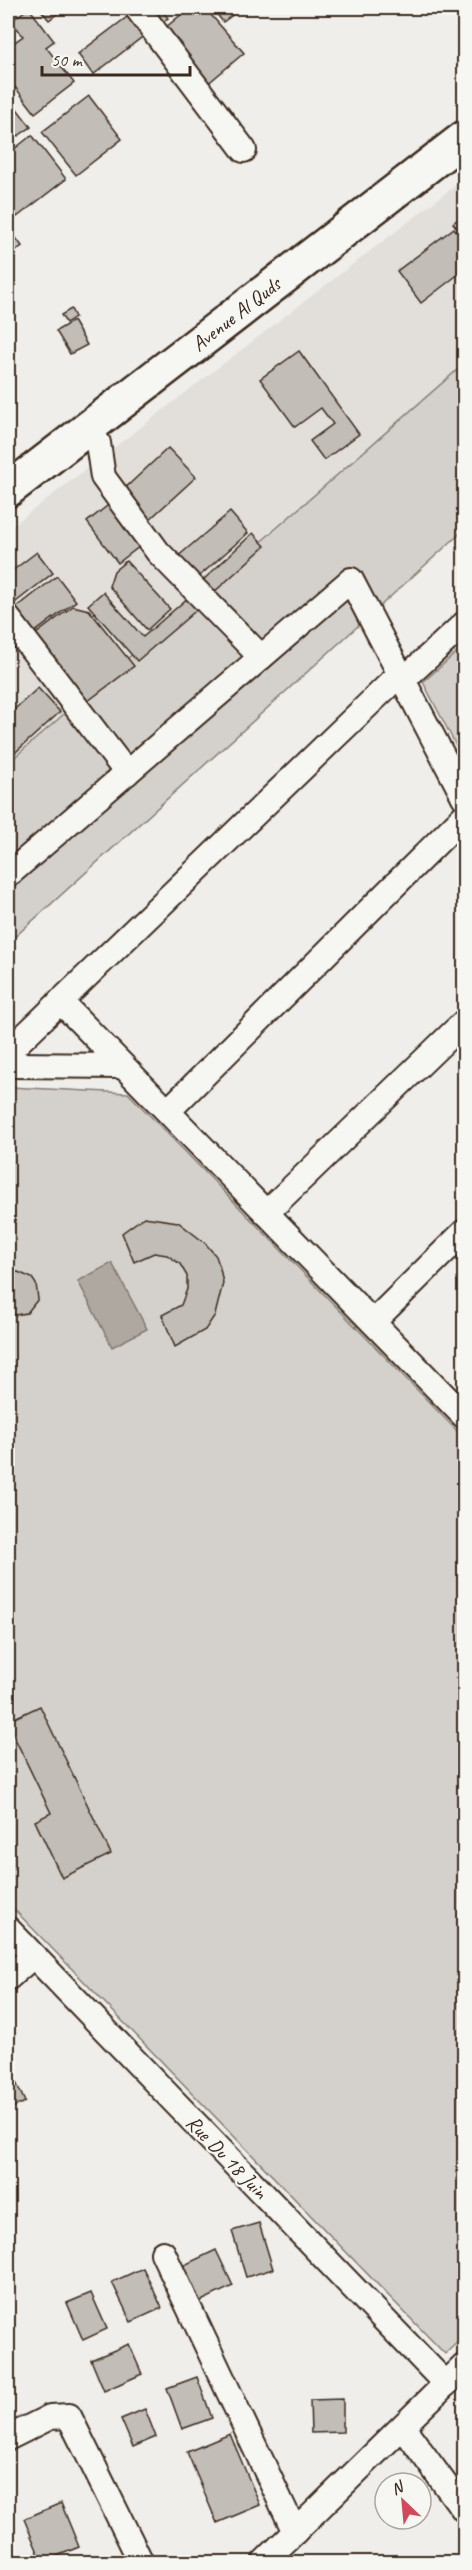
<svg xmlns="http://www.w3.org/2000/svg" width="472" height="2570" font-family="Caveat,sans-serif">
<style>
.built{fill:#e2dfdb}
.green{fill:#d4d1cc;stroke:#887e75;stroke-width:1.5}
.water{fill:#afa8a1;stroke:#81766d;stroke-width:1.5}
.building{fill:#c2bdb7;stroke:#3b2a1e;stroke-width:1.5}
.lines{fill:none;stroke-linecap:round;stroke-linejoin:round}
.minor-casing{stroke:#3b2a1e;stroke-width:28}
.primary-casing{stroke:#3b2a1e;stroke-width:38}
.minor{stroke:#f6f6f2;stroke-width:24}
.primary{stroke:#f6f6f2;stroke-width:33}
.labels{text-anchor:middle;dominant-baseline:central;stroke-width:4.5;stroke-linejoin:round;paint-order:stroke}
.street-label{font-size:21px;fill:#3b2a1e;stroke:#f6f6f2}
</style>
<rect width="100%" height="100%" fill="#efeeea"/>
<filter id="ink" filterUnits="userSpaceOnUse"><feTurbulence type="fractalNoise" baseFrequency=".0167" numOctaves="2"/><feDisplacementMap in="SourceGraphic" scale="12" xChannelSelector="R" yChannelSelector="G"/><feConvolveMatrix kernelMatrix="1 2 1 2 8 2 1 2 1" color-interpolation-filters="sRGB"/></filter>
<g filter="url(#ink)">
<polygon class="built" points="464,179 464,364 8,763 8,529"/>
<g class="green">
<polygon points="464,364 464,530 8,943 8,763"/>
<polygon points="464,646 464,761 423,682"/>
<polygon points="8,1087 128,1093 464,1438 464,2336 445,2354 8,1903"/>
</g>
<polygon class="water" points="112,1263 147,1329 112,1347 78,1281"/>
<g class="building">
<polygon points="29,8 54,41 46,47 74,83 35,113 8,78 8,47 23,36 11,21"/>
<polygon points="39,8 65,8 49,20"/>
<polygon points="150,8 160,8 168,18 154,28"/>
<polygon points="189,8 205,8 244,53 205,86 159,33"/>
<polygon points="212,8 242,8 223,22"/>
<polygon points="135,11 150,31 93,75 78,54"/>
<polygon points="89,96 122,139 76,175 42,132"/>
<polygon points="8,97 31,127 18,136 8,123"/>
<polygon points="32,135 66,179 17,217 8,204 8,154"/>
<polygon points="464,214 464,236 453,223"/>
<polygon points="8,227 22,246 8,257"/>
<polygon points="454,228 464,241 464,270 421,303 397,271"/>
<polygon points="71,309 75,317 66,323 61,315"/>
<polygon points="73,321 87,345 70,354 56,331"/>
<polygon points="299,351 359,434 324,460 310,441 333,424 321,408 295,427 260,379"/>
<polygon points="168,448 196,477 149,520 122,491"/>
<polygon points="112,502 144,543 118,563 87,522"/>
<polygon points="230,512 248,533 195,580 176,558"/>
<polygon points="253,533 265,546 211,595 200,583"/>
<polygon points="37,552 53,573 12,605 8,598 8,574"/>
<polygon points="126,561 170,609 147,630 109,586 114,571"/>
<polygon points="57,576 76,601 31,635 12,611"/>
<polygon points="103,592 143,637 190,596 200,607 137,661 88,605"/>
<polygon points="73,606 89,610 134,666 84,704 32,637"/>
<polygon points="38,688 60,712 8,759 8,715"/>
<polygon points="144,1217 178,1222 205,1243 216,1256 220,1268 223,1283 215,1315 205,1330 175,1347 162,1315 181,1305 187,1289 187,1276 180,1264 167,1255 154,1253 134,1262 122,1233"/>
<polygon points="18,1272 32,1278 36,1284 38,1299 27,1313 15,1315 8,1313 8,1274"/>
<polygon points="40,1706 111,1854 62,1878 35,1821 51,1813 8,1724 8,1721"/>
<polygon points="8,2065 25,2102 8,2110"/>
<polygon points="259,2223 273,2269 246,2277 232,2231"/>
<polygon points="216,2250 233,2286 197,2303 180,2267"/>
<polygon points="143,2268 162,2308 131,2322 112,2282"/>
<polygon points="91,2293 107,2329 83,2340 67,2303"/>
<polygon points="129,2344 142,2374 104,2391 91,2360"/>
<polygon points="197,2377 212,2418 182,2429 167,2388"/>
<polygon points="343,2399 343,2432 311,2433 310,2400"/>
<polygon points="145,2409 156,2437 133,2447 121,2419"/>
<polygon points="230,2434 260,2505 217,2523 187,2452"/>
<polygon points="61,2503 79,2547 42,2562 24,2519"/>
</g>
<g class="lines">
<g class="minor-casing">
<g id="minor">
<polyline points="137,8 244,150"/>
<polyline points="98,443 103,477 158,552 261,657"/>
<polyline points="8,618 127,773"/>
<polyline points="403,680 464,624"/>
<polyline points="8,875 351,580 464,797"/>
<polyline points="60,1001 464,1416"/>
<polyline points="8,1052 400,674"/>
<polyline points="8,1065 123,1066"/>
<polyline points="168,1111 464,816"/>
<polyline points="266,1213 464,1022"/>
<polyline points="373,1322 464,1232"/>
<polyline points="8,1929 446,2384"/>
<polyline points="8,1978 33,1956"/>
<polyline points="163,2253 295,2532"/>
<polyline points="403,2427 464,2510"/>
<polyline points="8,2438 50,2417 69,2416 141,2562"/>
<polyline points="264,2562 464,2366"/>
</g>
</g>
<g class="primary-casing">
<polyline id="primary" points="8,490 464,138"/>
</g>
<use href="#minor" class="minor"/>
<use href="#primary" class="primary"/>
</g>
</g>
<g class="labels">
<g class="street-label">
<text transform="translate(236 314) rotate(-38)">Avenue Al Quds</text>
<text transform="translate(227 2157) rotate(46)">Rue Du 18 Juin</text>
</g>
</g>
<rect width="472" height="2570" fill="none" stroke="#f6f6f2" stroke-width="30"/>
<rect x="15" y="15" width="442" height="2540" fill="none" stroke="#3b2a1e" stroke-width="2" filter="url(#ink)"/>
<g transform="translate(403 2501) rotate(334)"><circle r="28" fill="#f6f6f2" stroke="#aba49d" stroke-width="1.5"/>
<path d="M0-4.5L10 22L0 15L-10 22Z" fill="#d1495b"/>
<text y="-9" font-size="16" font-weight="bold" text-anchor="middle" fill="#3b2a1e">N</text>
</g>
<path d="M42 66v9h148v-9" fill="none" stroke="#3b2a1e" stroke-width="3"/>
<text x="51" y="66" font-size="18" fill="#3b2a1e" stroke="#f6f6f2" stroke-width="4.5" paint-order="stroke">50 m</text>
</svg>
